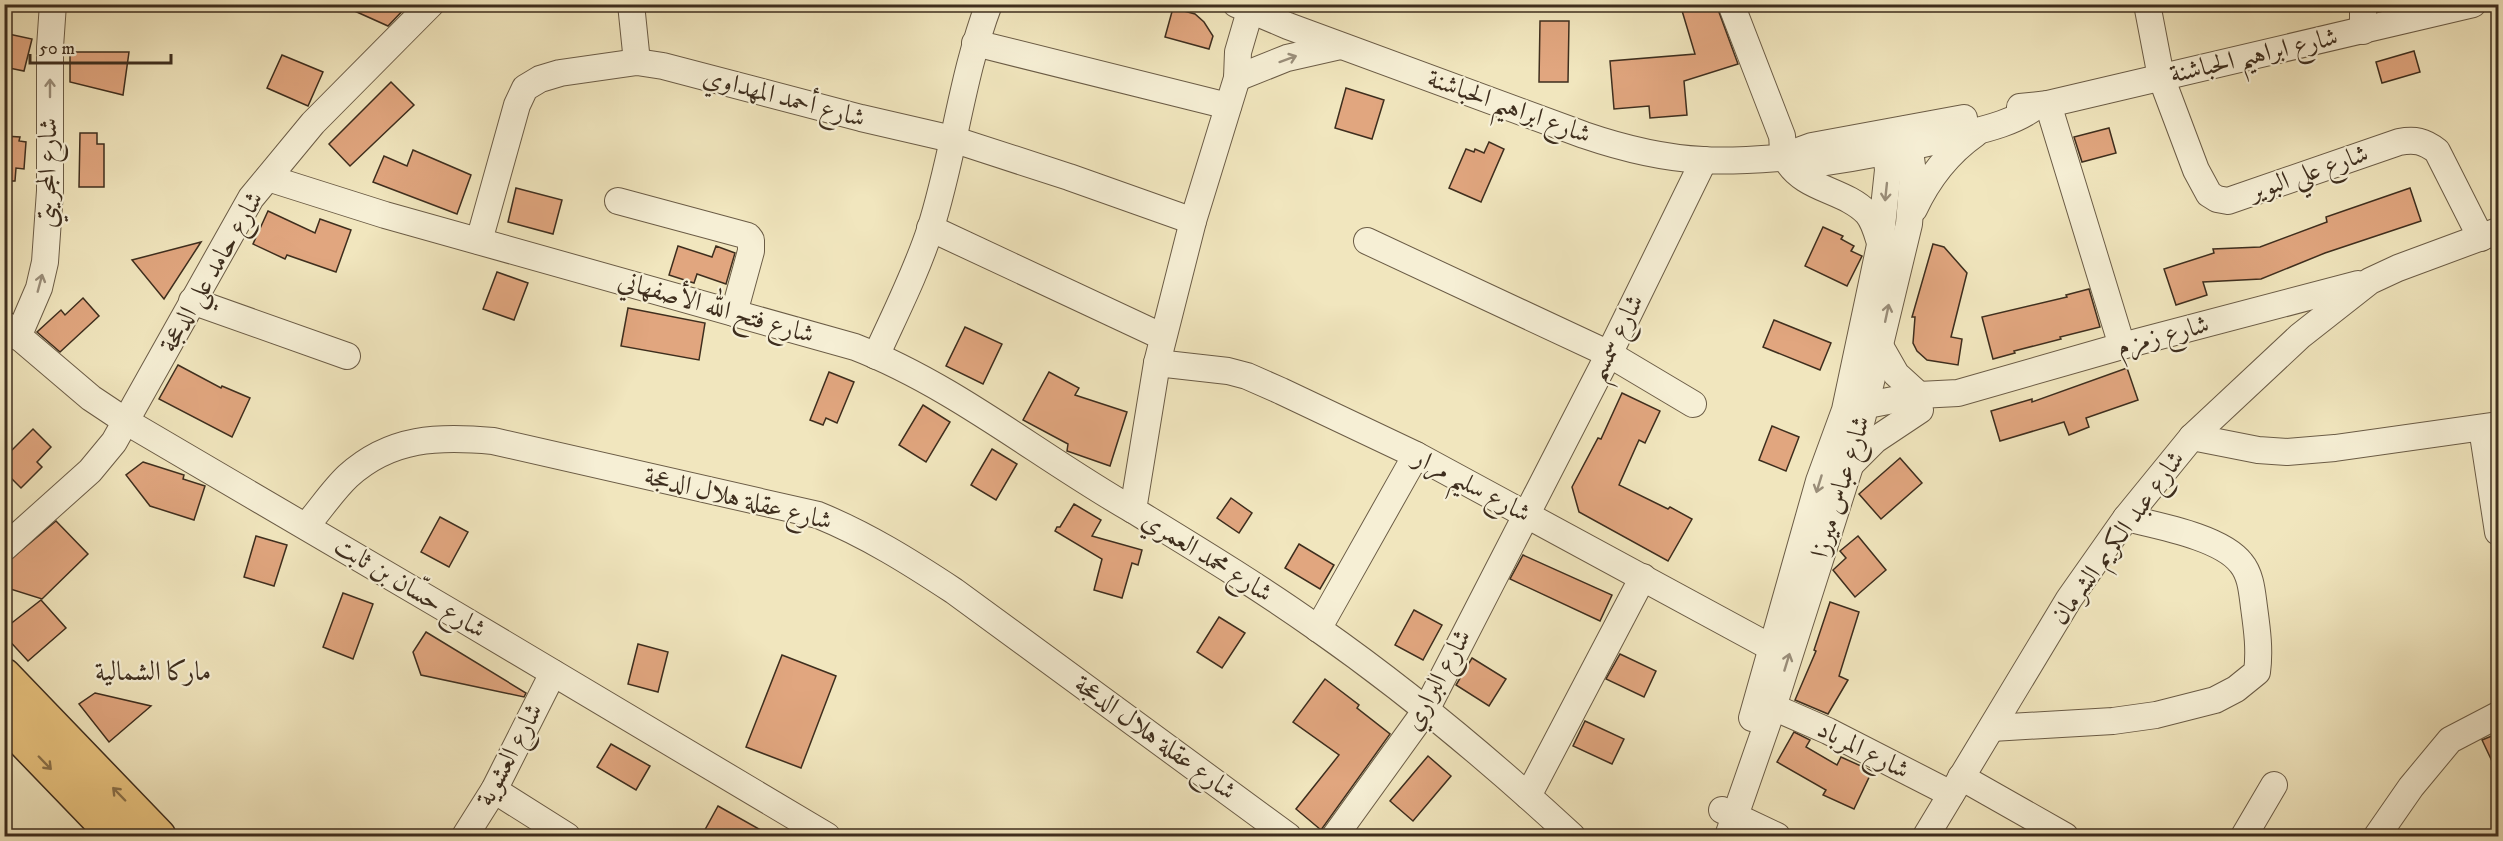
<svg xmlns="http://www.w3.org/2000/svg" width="2503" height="841" font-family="'IM FELL DW Pica',Amiri,serif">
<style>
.building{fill:#e1a67f;stroke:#3e2e1e;stroke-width:1.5}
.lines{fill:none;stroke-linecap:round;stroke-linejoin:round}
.minor-casing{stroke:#6b5c46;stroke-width:28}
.major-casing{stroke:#3e2e1e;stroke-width:36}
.minor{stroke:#f6efd5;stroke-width:26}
.major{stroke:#e8c37f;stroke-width:33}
.oneway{stroke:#9a8e7a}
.oneway2{stroke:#8a714a}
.labels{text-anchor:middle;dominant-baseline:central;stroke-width:4.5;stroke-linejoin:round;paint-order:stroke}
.street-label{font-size:26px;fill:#3e2e1e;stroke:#f6efd5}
.neighbourhood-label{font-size:27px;fill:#3e2e1e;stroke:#f6efd5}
</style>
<rect width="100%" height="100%" fill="#f1e6be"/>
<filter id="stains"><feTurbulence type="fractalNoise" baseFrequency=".00333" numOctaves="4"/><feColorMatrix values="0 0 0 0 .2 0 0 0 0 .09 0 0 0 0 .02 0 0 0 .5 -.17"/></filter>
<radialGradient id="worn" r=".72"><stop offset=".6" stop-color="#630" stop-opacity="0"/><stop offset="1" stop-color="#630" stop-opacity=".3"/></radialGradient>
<g class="building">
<polygon points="339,4 409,4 388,26"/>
<polygon points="1680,4 1716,4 1738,64 1684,81 1687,115 1650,118 1649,106 1614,109 1610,61 1695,54"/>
<polygon points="1173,8 1195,14 1204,22 1213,36 1209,49 1165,37"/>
<polygon points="1540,21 1569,21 1568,82 1539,82"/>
<polygon points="4,33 32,39 24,71 4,67"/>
<polygon points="2414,51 2420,72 2382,83 2376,62"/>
<polygon points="70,52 129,52 123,95 70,82"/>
<polygon points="282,55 323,72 308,106 267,88"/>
<polygon points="391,82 414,105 350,166 329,144"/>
<polygon points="1346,88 1384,100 1372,139 1335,128"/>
<polygon points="2109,128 2116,153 2082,162 2074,137"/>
<polygon points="80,133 97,133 97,144 104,144 104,187 79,187"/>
<polygon points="4,136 20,137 19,141 26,142 24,169 16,168 15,181 4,181"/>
<polygon points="1489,142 1504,149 1481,202 1449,188 1466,149 1474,152 1475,149 1484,153"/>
<polygon points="413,150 471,175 457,214 373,182 384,156 407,166"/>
<polygon points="516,188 562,200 553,234 508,222"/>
<polygon points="2410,188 2421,221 2325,253 2261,279 2203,282 2207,295 2176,305 2164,269 2214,253 2213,249 2260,247 2327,222 2326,217"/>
<polygon points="268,211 315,233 320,219 351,230 336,272 287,255 285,259 253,244"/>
<polygon points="1823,227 1843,236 1841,239 1854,246 1851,251 1862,256 1847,286 1805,266"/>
<polygon points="201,242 164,299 132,260"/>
<polygon points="1933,244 1944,247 1967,273 1951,337 1962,339 1958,365 1927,360 1917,351 1913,343 1915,317 1912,317"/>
<polygon points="678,246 712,257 716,246 735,253 726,284 697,274 694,283 669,275"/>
<polygon points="497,272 528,283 514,320 483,309"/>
<polygon points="2089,289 2100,327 2060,337 2061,339 2014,351 2015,353 1993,359 1982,317 2067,297 2066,295"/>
<polygon points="83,298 99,316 60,352 37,332 61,310 65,315"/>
<polygon points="628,308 705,323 699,360 621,346"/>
<polygon points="1774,320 1831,343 1820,370 1763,347"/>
<polygon points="965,327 1002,344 983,384 946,366"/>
<polygon points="178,365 221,388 222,386 250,398 232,437 159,399"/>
<polygon points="2127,368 2138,400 2086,418 2089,427 2069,435 2064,422 2000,441 1991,411 2032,399 2032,402"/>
<polygon points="829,372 854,382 837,423 826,418 823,425 810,420"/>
<polygon points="1049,372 1079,388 1075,395 1127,412 1110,466 1067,451 1068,444 1023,420"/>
<polygon points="1622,393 1660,411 1645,443 1639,440 1619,485 1668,509 1670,507 1692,519 1668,561 1579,512 1572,487 1598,438 1601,439"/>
<polygon points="923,405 950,422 926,462 899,445"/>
<polygon points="1772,426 1799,437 1786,471 1759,460"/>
<polygon points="33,429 51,447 37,462 42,467 21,488 4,471 4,458"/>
<polygon points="992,449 1017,464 996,500 971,485"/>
<polygon points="1900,458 1922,483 1881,519 1859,494"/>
<polygon points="143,462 184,475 183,479 205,486 194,520 150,506 126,475"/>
<polygon points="1231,498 1252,513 1239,533 1217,518"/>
<polygon points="1074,504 1101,520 1092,536 1142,550 1138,565 1132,563 1122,598 1094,590 1102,559 1055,531 1057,527 1060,527"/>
<polygon points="440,517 468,532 449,567 421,552"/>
<polygon points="56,521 88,554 42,599 4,587 4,565"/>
<polygon points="256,536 287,545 274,586 244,577"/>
<polygon points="1858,536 1886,570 1855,597 1833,570 1846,558 1840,551"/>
<polygon points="1299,544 1334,565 1320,589 1285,568"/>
<polygon points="1523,555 1612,595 1600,621 1510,579"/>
<polygon points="343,593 373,604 353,659 323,647"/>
<polygon points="41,600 66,628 28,661 4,635 4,629"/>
<polygon points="1830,602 1859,612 1839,676 1848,680 1828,714 1795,700 1816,651 1814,650"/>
<polygon points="1414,610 1442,625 1423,660 1395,645"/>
<polygon points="1219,617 1245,633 1222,668 1197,652"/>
<polygon points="426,632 526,693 524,697 421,675 413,652"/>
<polygon points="638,644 668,652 658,692 628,684"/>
<polygon points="1620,654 1656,671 1644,697 1606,679"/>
<polygon points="782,655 836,676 801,768 746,747"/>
<polygon points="1472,658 1506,679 1489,706 1456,685"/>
<polygon points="1325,679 1359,705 1357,708 1390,734 1321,830 1296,809 1339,755 1293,722"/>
<polygon points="95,693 151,706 109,742 79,704"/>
<polygon points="1585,721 1624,739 1612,764 1573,746"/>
<polygon points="1794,732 1810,740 1806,747 1837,765 1841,757 1872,771 1854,809 1823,795 1826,790 1777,762"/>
<polygon points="2499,733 2499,776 2482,740"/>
<polygon points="611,744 650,766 636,790 597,767"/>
<polygon points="1428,756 1451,776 1413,821 1390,801"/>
<polygon points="718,806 773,837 701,837"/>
</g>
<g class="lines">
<g class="minor-casing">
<g id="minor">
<polyline points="631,4 637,62"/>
<path d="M 1236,4 L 1288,26 L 1584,135 C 1622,148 1662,158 1703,160 C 1732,162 1763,159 1792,157 L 1802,162 L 1814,164 C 1861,157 1907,148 1954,137 C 1981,130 2012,124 2035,107"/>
<path d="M 1731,4 L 1782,136 C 1783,143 1782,154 1786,159 C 1803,190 1844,189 1867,213 C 1874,221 1877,233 1880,243"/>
<path d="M 2147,4 L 2161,77 L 2196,170 L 2209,194 L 2217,199 L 2228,201 L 2399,142 C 2415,139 2424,141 2437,151 L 2481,238"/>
<polyline points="2363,4 2363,31"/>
<path d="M 1250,11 L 1238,52 L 1237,78 L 1193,221 L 1157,363 L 1133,510 C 1195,548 1258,586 1317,628 C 1407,691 1492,762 1572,836"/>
<polyline points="975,43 1228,106"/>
<polyline points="1237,78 1287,58 1340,46"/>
<polyline points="2048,104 2122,346"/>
<polyline points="2020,107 2048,104 2473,4"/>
<polyline points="1792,157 1801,150 1812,146 1964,118"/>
<path d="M 268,178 L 385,215 L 855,347 C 955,386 1040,457 1133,510"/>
<polyline points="618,201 748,236 751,240 751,251 734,313"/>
<path d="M 1914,209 C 1928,179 1948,153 1975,134"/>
<polyline points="930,228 1163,337"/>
<polyline points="479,241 517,105 525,88 540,79 560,73 637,62 663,66 861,118 952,139 1069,177 1193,221"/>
<polyline points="1367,241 1609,354 1693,404"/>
<polyline points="192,301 347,356"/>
<polyline points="4,324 91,398 127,422 456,615 827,836"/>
<polyline points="18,337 39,288 45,262 50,191 50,47 53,4"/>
<polyline points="1880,346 1896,374 1919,395"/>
<path d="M 876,356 C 895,314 916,273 930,230 C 954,156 961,78 989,4"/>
<polyline points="1157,363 1228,371 1247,376 1281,391 1416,455 1772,648"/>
<polyline points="1852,408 1919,395 1958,393 2122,346 2358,284"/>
<polyline points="2482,428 2498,532"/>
<polyline points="2192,437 2258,450 2287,452 2335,448 2498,425"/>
<polyline points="1852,463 1875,440 1920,410"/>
<path d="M 306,526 C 320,510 333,490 348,476 C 391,437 439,436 493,441 L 818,515 C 867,535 910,562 954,591 L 1288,836"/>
<polyline points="4,548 90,471 114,442 251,198 313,123 431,4"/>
<polyline points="1318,629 1416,455"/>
<polyline points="1773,707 1828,731 1951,794"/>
<polyline points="1752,718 1819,481 1845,410 1880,245 1888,170 1884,134"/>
<path d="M 1992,728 L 2113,721 L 2156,715 L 2215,700 L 2236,689 L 2257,672 C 2260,650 2257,629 2254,607 C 2252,592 2251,575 2241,563 C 2221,537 2158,526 2126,518"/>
<polyline points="1961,777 2065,836"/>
<polyline points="494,790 567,836"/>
<polyline points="1528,796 1643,577"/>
<polyline points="1722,810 1777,836"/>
<polyline points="465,836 494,790 553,673"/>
<polyline points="1335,836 1426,710 1609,354 1704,160"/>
<polyline points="1728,836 1773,707 1850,466 1863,415 1909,224 1913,173 1907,129"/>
<polyline points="1926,836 2069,599 2126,518 2192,437 2300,336 2370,281 2398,268 2498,231"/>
<polyline points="2244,836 2274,785"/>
<polyline points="2377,836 2411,787 2450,740 2498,715"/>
</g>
</g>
<g class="major-casing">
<g id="major">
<polyline points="4,675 159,836"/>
<polyline points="4,721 115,836"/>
</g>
</g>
<use href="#minor" class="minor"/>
<use href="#major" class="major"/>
</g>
<defs><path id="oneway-shaft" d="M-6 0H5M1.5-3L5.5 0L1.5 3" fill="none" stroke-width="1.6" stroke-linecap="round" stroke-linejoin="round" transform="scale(1.5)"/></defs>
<g class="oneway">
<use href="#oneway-shaft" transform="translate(1288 59) rotate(-20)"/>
<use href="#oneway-shaft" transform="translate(50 88) rotate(-90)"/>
<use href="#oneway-shaft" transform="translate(1886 192) rotate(96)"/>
<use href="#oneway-shaft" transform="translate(40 283) rotate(-75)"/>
<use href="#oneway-shaft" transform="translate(1887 313) rotate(-78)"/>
<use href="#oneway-shaft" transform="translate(1819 484) rotate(107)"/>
<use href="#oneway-shaft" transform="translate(1787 662) rotate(-73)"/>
</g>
<g class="oneway2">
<use href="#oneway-shaft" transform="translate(45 763) rotate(46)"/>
<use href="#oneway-shaft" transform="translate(119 794) rotate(-134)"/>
</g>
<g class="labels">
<g class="street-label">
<text transform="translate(2254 56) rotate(-13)">شارع ابراهيم الحباشنة</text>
<text transform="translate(784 98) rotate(15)">شارع أحمد المهداوي</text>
<text transform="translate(1509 107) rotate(20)">شارع ابراهيم الحباشنة</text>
<text transform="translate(48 173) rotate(-89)">شارع المجريتي</text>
<text transform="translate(2309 173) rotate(-19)">شارع علي البوير</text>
<text transform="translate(212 272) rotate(-60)">شارع حامد علي الدعجة</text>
<text transform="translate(716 308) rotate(16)">شارع فتح الله الأصفهاني</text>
<text transform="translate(2163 336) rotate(-15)">شارع زمزم</text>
<text transform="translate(1616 338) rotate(-63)">شارع سمسم</text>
<text transform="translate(1472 486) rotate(28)">شارع سليم مرار</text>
<text transform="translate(1841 487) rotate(-73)">شارع عباس ميرزا</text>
<text transform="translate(738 499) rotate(14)">شارع عقلة هلال الدعجة</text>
<text transform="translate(2118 538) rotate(-54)">شارع عبد الكريم الشرمان</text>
<text transform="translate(1207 557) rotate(32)">شارع محمد العمري</text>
<text transform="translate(410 588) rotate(31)">شارع حسّان بن ثابت</text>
<text transform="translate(1438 680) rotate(-61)">شارع البراري</text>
<text transform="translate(1155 738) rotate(36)">شارع عقلة هلال الدعجة</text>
<text transform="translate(1863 750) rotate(27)">شارع المرباد</text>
<text transform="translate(510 755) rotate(-62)">شارع العشوية</text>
</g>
<g class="neighbourhood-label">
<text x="153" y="672">ماركا الشمالية</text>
</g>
</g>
<rect width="2503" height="841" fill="none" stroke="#f1e6be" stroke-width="24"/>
<rect x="6" y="6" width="2491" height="829" fill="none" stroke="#3e2e1e" stroke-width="3"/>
<rect x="12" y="12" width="2479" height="817" fill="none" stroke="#3e2e1e" stroke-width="1.5"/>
<path d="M30 54v9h141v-9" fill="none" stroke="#3e2e1e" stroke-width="3"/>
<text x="39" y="54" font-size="18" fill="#3e2e1e" stroke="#f6efd5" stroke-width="4.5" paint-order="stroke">50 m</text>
<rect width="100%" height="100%" filter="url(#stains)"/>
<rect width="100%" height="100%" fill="url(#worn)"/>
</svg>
